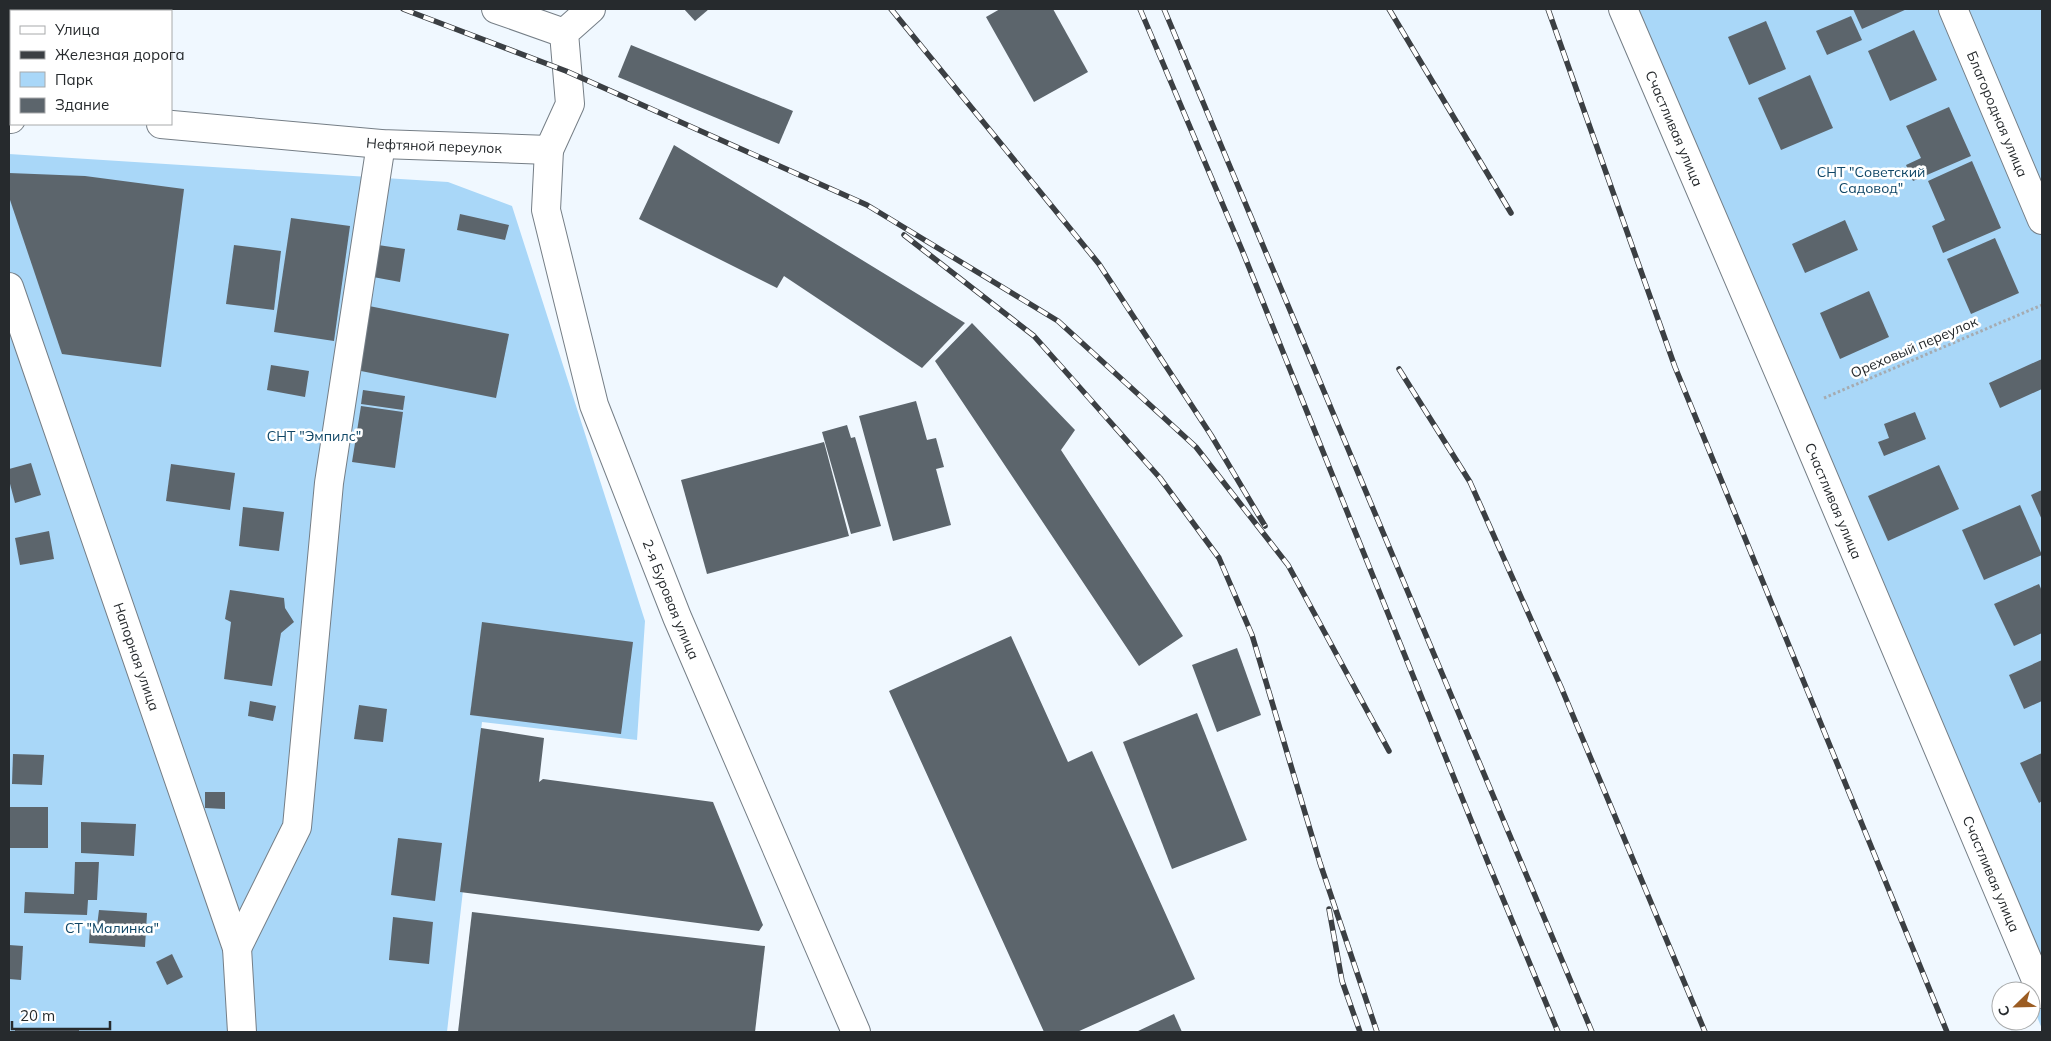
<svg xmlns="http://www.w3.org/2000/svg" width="2051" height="1041" font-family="Mulish,sans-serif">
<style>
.green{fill:#a9d7f8}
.building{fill:#5c656c}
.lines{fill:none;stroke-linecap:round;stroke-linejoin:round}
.street-casing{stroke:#757e86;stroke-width:30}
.path{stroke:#a5abb1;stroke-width:3;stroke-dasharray:2.5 2.5;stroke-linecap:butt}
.street{stroke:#fff;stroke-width:28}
.rail-casing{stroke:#3b3f43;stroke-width:5.5}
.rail{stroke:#fff;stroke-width:4;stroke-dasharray:11;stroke-linecap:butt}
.labels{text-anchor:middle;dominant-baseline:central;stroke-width:5;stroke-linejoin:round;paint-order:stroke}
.street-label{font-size:14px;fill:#262a2d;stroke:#fff}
.park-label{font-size:14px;fill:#0f4666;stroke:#fff}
</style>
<rect width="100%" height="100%" fill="#f0f8ff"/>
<g class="green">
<polygon points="1612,9 2042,9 2042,1029 2031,1002 2031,991"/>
<polygon points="9,154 448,182 512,206 645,621 637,740 482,722 447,1032 9,1032"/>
</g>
<g class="building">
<polygon points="684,9 709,9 695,21"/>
<polygon points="1000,9 1053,9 1088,72 1034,102 986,17"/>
<polygon points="1853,9 1907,9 1862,29"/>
<polygon points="1851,16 1862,40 1827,55 1816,31"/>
<polygon points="1766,21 1786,69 1749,85 1728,37"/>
<polygon points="1914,30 1937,80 1890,101 1868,51"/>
<polygon points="631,45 793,111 779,144 618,77"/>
<polygon points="1810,75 1833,128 1781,150 1758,98"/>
<polygon points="1949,107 1971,156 1913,181 1906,165 1921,158 1906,126"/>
<polygon points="674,145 965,323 922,368 784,276 777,288 639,219"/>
<polygon points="1972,161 2001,228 1943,253 1932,226 1945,220 1928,181"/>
<polygon points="9,173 85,176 184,189 161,367 62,354 9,197"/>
<polygon points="460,214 509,225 505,240 457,230"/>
<polygon points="291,218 350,226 334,341 274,332"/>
<polygon points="1845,220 1858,250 1805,273 1792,244"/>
<polygon points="1995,238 2019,293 1971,314 1947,259"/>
<polygon points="234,245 281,251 274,310 226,304"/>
<polygon points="378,245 405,249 400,282 373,277"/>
<polygon points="1869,291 1889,337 1840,359 1820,313"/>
<polygon points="369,306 509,334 496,398 356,370"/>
<polygon points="972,323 1075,430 1061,450 1183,636 1139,666 935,361"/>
<polygon points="2042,359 2042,389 2000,408 1989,383"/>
<polygon points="271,365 309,371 305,397 267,390"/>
<polygon points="363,390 405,396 403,410 361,404"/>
<polygon points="916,401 927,440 936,438 944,467 936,469 951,525 893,541 859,416"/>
<polygon points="361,406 403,412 395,468 352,462"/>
<polygon points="1915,412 1926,439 1884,456 1878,442 1889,438 1884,424"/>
<polygon points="847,425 851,438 855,437 881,526 851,534 822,432"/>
<polygon points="824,442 849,536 707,574 681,480"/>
<polygon points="31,463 41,495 15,503 9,480 9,469"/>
<polygon points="171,464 235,473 230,510 166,501"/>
<polygon points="1939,465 1959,509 1888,541 1868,496"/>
<polygon points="2042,490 2042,520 2031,495"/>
<polygon points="2020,505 2042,555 1984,580 1962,530"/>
<polygon points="243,507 284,512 279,551 239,546"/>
<polygon points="49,531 54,559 20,565 15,538"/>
<polygon points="2039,584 2042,591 2042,633 2014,646 1994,604"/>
<polygon points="230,590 284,598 285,608 294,622 281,633 272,686 224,679 231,622 225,619"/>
<polygon points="482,622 633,642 621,734 470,715"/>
<polygon points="1011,636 1068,762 1092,751 1195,979 1077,1032 1044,1032 889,691"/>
<polygon points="1237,648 1261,715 1217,732 1192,665"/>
<polygon points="2042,660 2042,701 2024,709 2009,675"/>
<polygon points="250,701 276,706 273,721 248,716"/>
<polygon points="359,705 387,709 383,742 354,739"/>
<polygon points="1197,713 1247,840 1172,869 1123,742"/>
<polygon points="481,728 544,738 539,782 543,779 713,802 763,925 759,931 460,892"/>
<polygon points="2042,753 2042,801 2039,803 2020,763"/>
<polygon points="13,754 44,755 42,785 12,784"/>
<polygon points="205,792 225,792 225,809 205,808"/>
<rect x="9" y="807" width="39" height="41"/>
<polygon points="81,822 136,824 134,856 81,853"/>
<polygon points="398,838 442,843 435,901 391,895"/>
<polygon points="75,862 99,862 97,900 88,900 87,915 24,913 25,892 74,894"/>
<polygon points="99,910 147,913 145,947 89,943 90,926 97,926"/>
<polygon points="472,912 765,946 755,1032 458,1032"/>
<polygon points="393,917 433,922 429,964 389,960"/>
<polygon points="9,945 23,946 21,980 9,979"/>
<polygon points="172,954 183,977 167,985 156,962"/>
<polygon points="1174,1014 1182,1032 1136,1032"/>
<rect x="15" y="1029" width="64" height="3"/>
</g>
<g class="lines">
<g class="street-casing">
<g id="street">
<polyline points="496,9 564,33"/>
<path id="s1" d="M 1623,9 L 1795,410 L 2042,994"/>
<path id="s2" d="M 1953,9 L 2042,220"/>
<polyline points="9,119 11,119"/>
<path id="s3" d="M 161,124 L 381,144 L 549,150 L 570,104 L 564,33 L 591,9"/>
<path id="s4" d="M 549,150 L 546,210 L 594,405 L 677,617 L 856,1032"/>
<path id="s5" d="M 9,287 L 237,948 L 242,1032"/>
<polyline points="237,948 297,827 329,483 381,144"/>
</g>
</g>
<polyline class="path" points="1824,398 2042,305"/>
<use href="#street" class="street"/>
<g class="rail-casing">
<g id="rail">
<polyline points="403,9 566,71 867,205 1058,321 1196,447 1288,565 1389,751"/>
<polyline points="891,9 1099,264 1211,435 1265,526"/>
<polyline points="1140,9 1242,250 1489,865 1558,1032"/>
<polyline points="1164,9 1592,1032"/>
<polyline points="1389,9 1511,213"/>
<polyline points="1548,9 1675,367 1947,1032"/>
<polyline points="904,235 1034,336 1160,478 1219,558 1252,635 1320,863 1377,1032"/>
<polyline points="1399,369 1470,482 1561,687 1705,1032"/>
<polyline points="1329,909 1342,981 1360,1032"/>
</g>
</g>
<use href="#rail" class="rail"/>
</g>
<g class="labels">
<g class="street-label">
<text stroke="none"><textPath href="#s2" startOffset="114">Благородная улица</textPath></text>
<text stroke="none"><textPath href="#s1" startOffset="130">Счастливая улица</textPath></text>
<text stroke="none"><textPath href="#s3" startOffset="274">Нефтяной переулок</textPath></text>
<text transform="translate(1914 347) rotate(-23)">Ореховый переулок</text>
<text stroke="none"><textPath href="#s1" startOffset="535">Счастливая улица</textPath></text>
<text stroke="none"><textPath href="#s4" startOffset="470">2-я Буровая улица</textPath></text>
<text stroke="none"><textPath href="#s5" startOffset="391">Напорная улица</textPath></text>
<text stroke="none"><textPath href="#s1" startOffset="940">Счастливая улица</textPath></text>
</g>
<g class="park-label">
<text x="1871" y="172">СНТ "Советский<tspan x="1871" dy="16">Садовод"</tspan></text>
<text x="314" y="436">СНТ "Эмпилс"</text>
<text x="112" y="928">СТ "Малинка"</text>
</g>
</g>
<rect width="2051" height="1041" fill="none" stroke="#262a2d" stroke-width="20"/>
<rect x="10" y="10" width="162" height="115" fill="#ffffff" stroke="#a8aaab"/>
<rect x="20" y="26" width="25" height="8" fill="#ffffff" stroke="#a8aaab"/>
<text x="55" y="35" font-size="15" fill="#262a2d">Улица</text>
<rect x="20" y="51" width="25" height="8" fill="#3b3f43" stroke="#a8aaab"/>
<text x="55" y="60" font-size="15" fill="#262a2d">Железная дорога</text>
<rect x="20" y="72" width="25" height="15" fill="#a9d7f8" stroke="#a8aaab"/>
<text x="55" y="85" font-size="15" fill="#262a2d">Парк</text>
<rect x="20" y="98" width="25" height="15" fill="#5c656c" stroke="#a8aaab"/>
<text x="55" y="110" font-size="15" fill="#262a2d">Здание</text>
<g transform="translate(2016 1006) rotate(247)"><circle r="24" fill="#ffffff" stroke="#a8aaab"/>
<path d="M0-4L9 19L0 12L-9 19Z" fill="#9b5c22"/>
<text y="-8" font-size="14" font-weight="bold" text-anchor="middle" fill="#262a2d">С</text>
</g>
<path d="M12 1021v8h98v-8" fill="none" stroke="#262a2d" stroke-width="2.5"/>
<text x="20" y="1021" font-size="15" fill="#262a2d" stroke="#ffffff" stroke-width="4" paint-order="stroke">20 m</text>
</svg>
